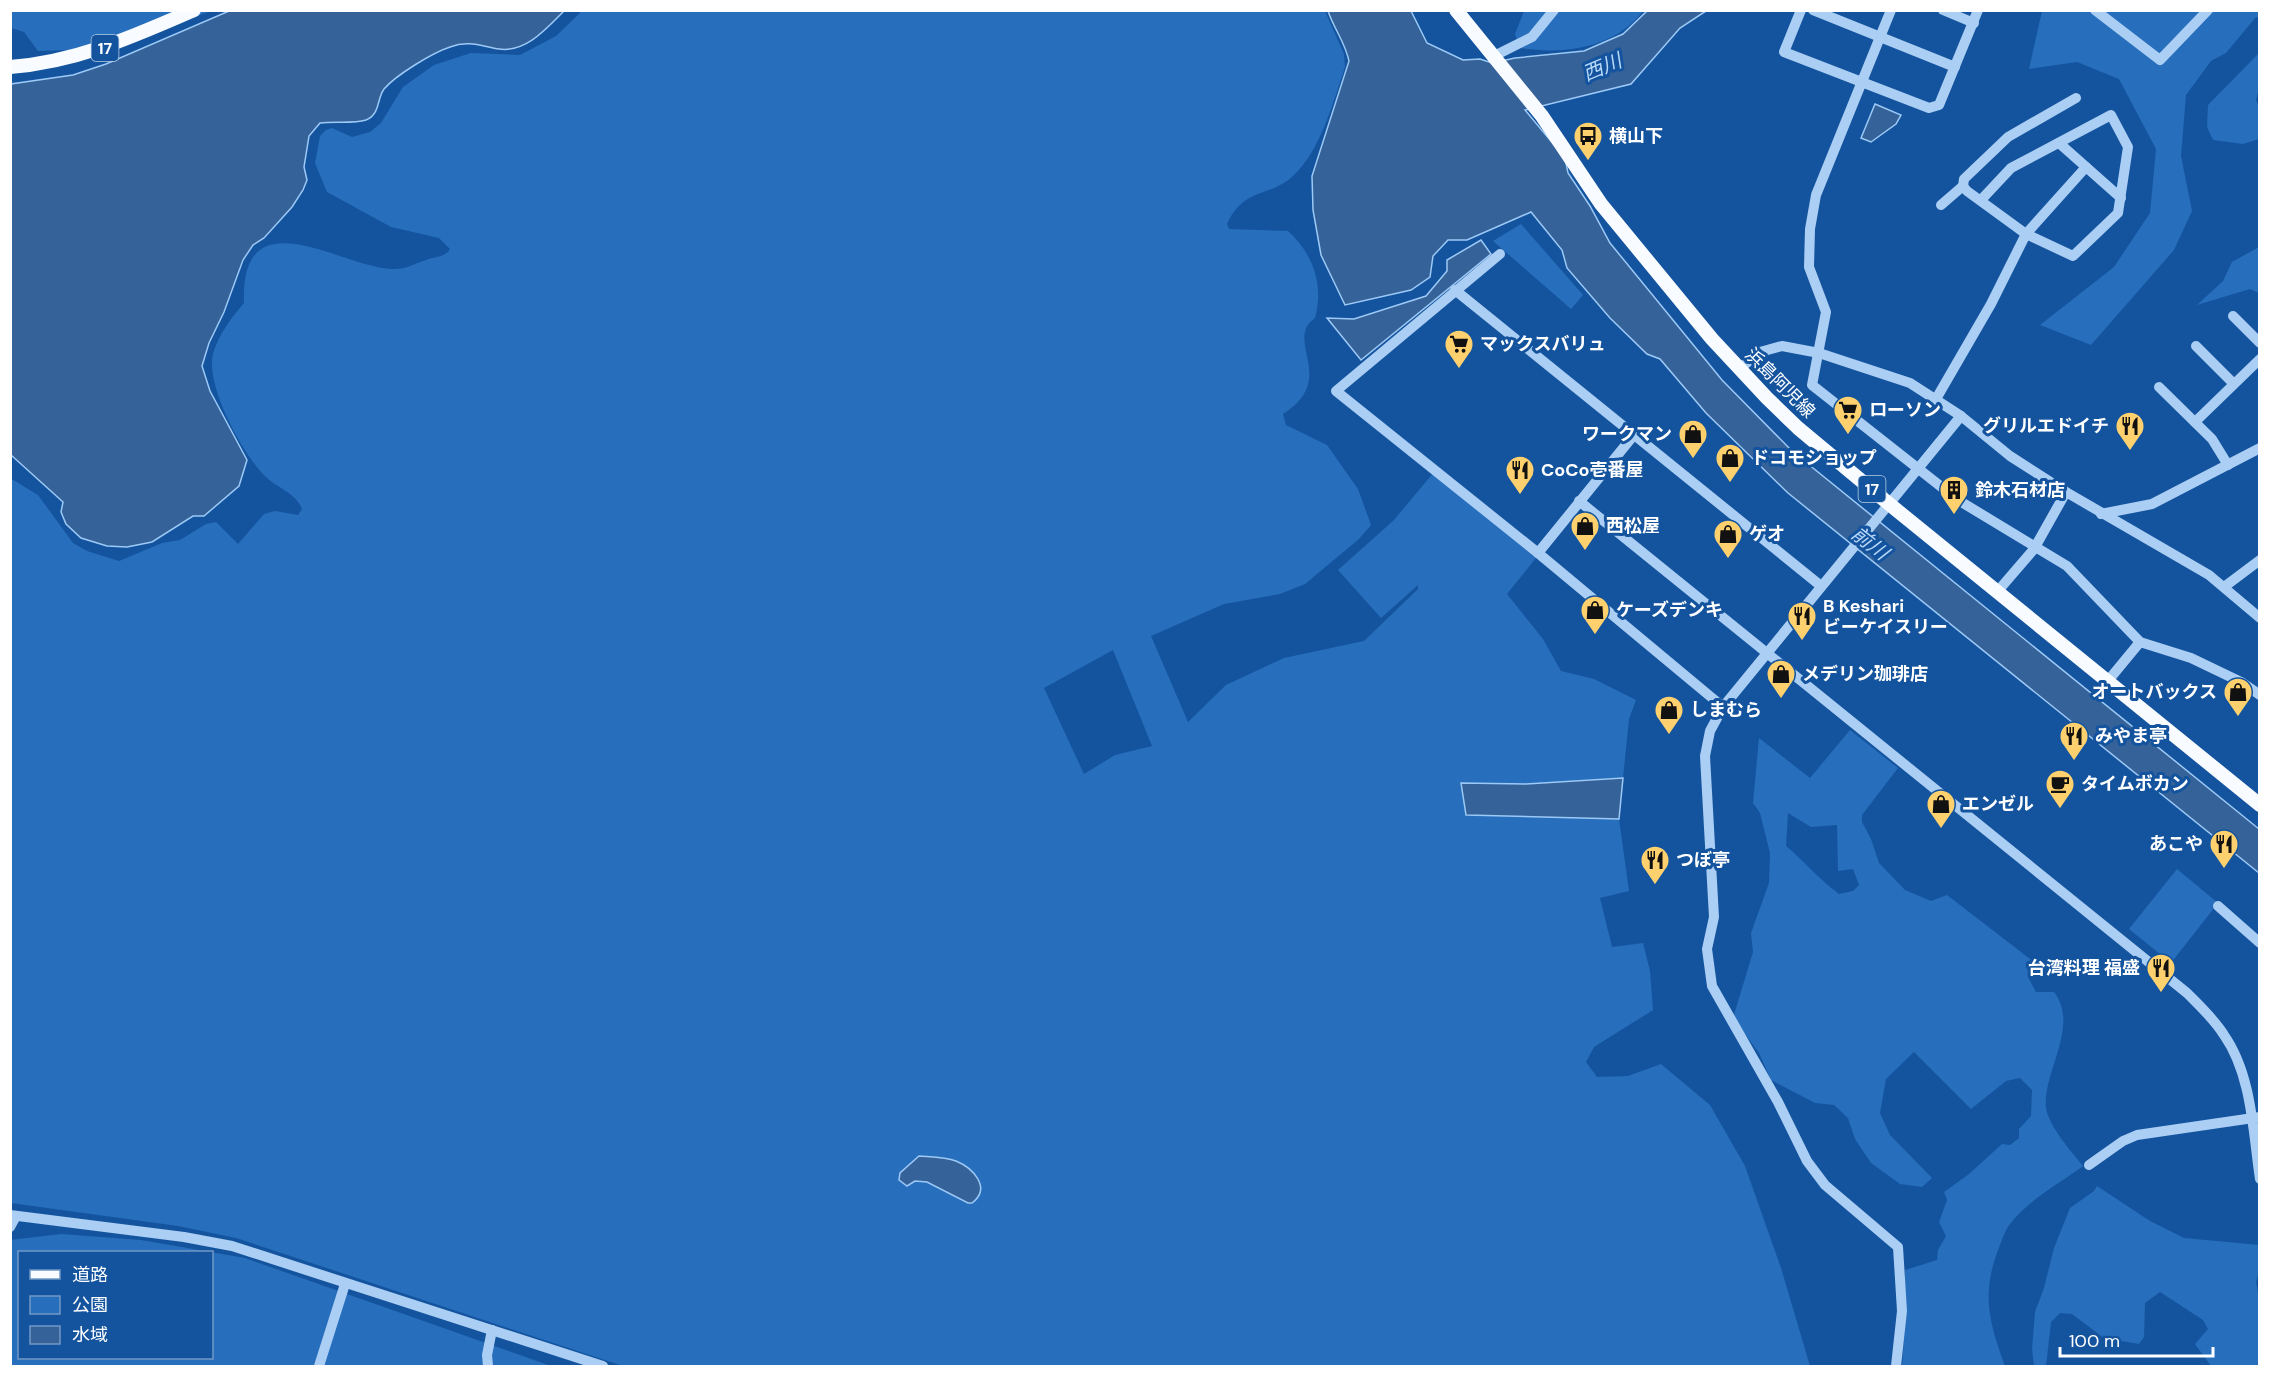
<svg xmlns="http://www.w3.org/2000/svg" width="2270" height="1377" font-family="'DM Sans','Noto Sans JP',sans-serif">
<style>
.green{fill:#276ebc;fill-rule:evenodd}
.water{fill:#356399;stroke:#9dc9f6;stroke-width:1.5}
.lines{fill:none;stroke-linecap:round;stroke-linejoin:round}
.minor{stroke:#abcef4;stroke-width:10}
.major{stroke:#f8fbff;stroke-width:14}
.labels{text-anchor:middle;dominant-baseline:central;stroke-width:6;stroke-linejoin:round;paint-order:stroke}
.shield{fill:#14549e;stroke:#b8cce2;stroke-width:1.5}
.shield-label{font-size:16px;font-weight:bold;fill:#fff}
.poi-label{font-size:18px;font-weight:bold;fill:#fff;stroke:#14549e;text-anchor:start}
.street-label{font-size:18px;fill:#fff;stroke:#14549e}
.water-label{font-size:20px;font-style:italic;fill:#b8d8fa;stroke:#14549e}
</style>
<rect width="100%" height="100%" fill="#14549e"/>
<g class="green">
<polygon points="11,11 211,11 130,42 68,50 38,51 24,32 11,28"/>
<path d="M 582,11 L 1325,11 L 1344,54 L 1345,67 C 1333,102 1321,150 1293,176 C 1269,198 1245,186 1227,224 L 1229,229 L 1288,231 C 1313,254 1324,284 1315,318 C 1283,340 1339,379 1283,414 L 1286,425 L 1327,445 L 1358,489 L 1371,525 L 1359,539 L 1305,584 L 1280,594 L 1224,604 L 1151,636 L 1188,722 L 1226,685 L 1284,658 L 1364,641 L 1418,589 L 1418,585 L 1381,618 L 1338,570 L 1394,520 L 1434,472 L 1536,558 L 1507,594 L 1543,639 L 1561,671 L 1594,679 L 1636,700 L 1629,719 L 1623,778 L 1526,784 L 1462,783 L 1466,815 L 1619,819 L 1629,891 L 1600,898 L 1612,947 L 1643,943 L 1650,971 L 1653,1010 L 1594,1047 L 1586,1062 L 1597,1077 L 1628,1076 L 1661,1064 L 1710,1105 L 1745,1166 L 1781,1268 L 1810,1366 L 623,1366 L 236,1238 L 178,1226 L 11,1203 L 10,478 L 38,495 L 73,543 L 87,551 L 119,561 L 162,543 L 180,540 L 206,524 L 216,522 L 238,544 L 264,514 L 275,511 L 298,515 L 302,509 C 296,493 277,488 265,476 C 243,455 205,385 213,354 C 218,335 232,317 244,303 C 240,195 339,266 391,269 C 406,270 413,264 426,260 C 435,256 445,258 450,249 L 439,238 L 391,227 L 327,192 L 315,163 L 320,136 L 326,130 L 332,128 L 352,137 L 370,132 L 381,123 L 403,87 L 434,65 L 471,53 L 520,55 L 556,36 ZM 1113,650 L 1152,746 L 1115,755 L 1084,774 L 1044,688 Z"/>
<path d="M 1524,11 L 1643,11 C 1615,48 1564,55 1520,48 L 1515,34 Z"/>
<polygon points="2042,11 2259,11 2259,18 2256,17 2226,53 2211,61 2186,95 2181,156 2192,211 2174,250 2091,345 2040,325 2114,267 2150,213 2156,149 2119,79 2077,62 2029,69"/>
<polygon points="2259,53 2259,88 2256,100 2259,107 2259,139 2243,144 2213,140 2207,127 2208,105"/>
<polygon points="1521,224 1583,295 1571,309 1493,241"/>
<polygon points="2259,247 2259,293 2250,289 2197,305 2223,281 2232,262"/>
<path d="M 1850,730 L 1898,768 L 1862,815 L 1862,822 L 1871,839 L 1879,863 L 1905,890 L 1931,901 L 1947,895 L 2034,962 L 2029,979 L 2036,992 L 2054,992 C 2080,1026 2043,1071 2046,1107 C 2048,1126 2072,1152 2083,1166 C 2059,1184 2028,1200 2010,1224 C 2005,1230 2003,1238 2000,1245 C 1981,1292 1988,1320 2005,1366 L 1902,1366 L 1905,1325 L 1905,1270 L 1937,1260 L 1938,1250 L 1946,1236 L 1939,1222 L 1947,1200 L 1944,1192 L 1969,1174 L 2002,1144 L 2010,1145 L 2019,1138 L 2019,1129 L 2031,1116 L 2032,1090 L 2020,1078 L 2006,1081 L 1971,1109 L 1914,1052 L 1886,1079 L 1880,1113 L 1890,1135 L 1932,1178 L 1922,1187 L 1900,1184 L 1871,1163 L 1855,1139 L 1848,1118 L 1834,1105 L 1815,1103 L 1771,1080 L 1759,1053 L 1733,1018 L 1753,952 L 1751,933 L 1769,883 L 1770,853 L 1760,813 L 1753,803 L 1759,738 L 1810,778 ZM 1788,813 L 1811,827 L 1837,825 L 1838,871 L 1853,869 L 1859,885 L 1853,891 L 1839,894 C 1819,879 1805,862 1786,846 Z"/>
<polygon points="2177,869 2218,903 2171,963 2129,929"/>
<polygon points="2097,1186 2150,1221 2184,1238 2259,1245 2259,1271 2256,1282 2260,1304 2259,1366 2211,1366 2195,1344 2208,1329 2203,1320 2160,1292 2145,1303 2144,1337 2139,1344 2104,1338 2072,1314 2060,1313 2051,1322 2046,1366 2034,1366 2032,1349 2035,1312 2044,1288 2054,1248 2070,1208 2094,1191"/>
<path d="M 61,1234 L 141,1240 L 245,1258 L 551,1366 L 11,1366 L 10,1240 ZM 20,1252 L 212,1252 L 212,1358 L 20,1358 Z"/>
</g>
<g class="water">
<path d="M 229,11 L 564,11 C 547,28 526,53 499,49 C 481,46 468,40 450,47 C 432,53 396,75 384,89 C 377,98 380,115 366,120 C 353,124 335,121 320,123 L 309,136 L 304,167 L 307,180 L 303,190 L 292,207 L 264,238 L 253,245 L 243,260 L 224,312 L 209,343 L 202,366 L 210,391 L 247,460 L 239,486 L 204,516 L 193,516 L 152,542 L 127,547 L 107,546 L 81,538 L 66,524 L 61,512 L 63,502 L 11,455 L 11,84 L 73,75 L 106,64 Z"/>
<path d="M 1328,11 L 1411,11 L 1427,43 L 1463,60 L 1480,59 L 1492,63 L 1515,58 L 1584,51 L 1623,34 L 1647,11 L 1706,11 L 1680,28 L 1631,84 L 1525,110 L 1565,158 L 1568,173 L 1590,206 L 1610,243 L 1722,380 L 1792,451 L 2259,829 L 2259,873 L 1788,493 L 1706,413 L 1660,359 L 1647,354 L 1610,318 L 1567,268 L 1562,250 L 1531,212 L 1467,240 L 1448,240 L 1433,256 L 1430,277 L 1411,290 L 1345,305 L 1321,255 L 1313,210 L 1312,176 L 1349,61 C 1345,42 1334,29 1328,11 Z"/>
<polygon points="1875,104 1901,115 1896,124 1871,142 1861,138"/>
<polygon points="1481,240 1491,254 1361,360 1327,318 1354,319 1426,296 1447,271 1447,260"/>
<polygon points="1623,778 1619,819 1466,815 1461,783 1526,784"/>
<path d="M 919,1156 C 931,1157 945,1157 956,1161 C 973,1168 992,1188 972,1203 L 968,1203 L 927,1182 L 915,1181 L 907,1186 L 899,1180 L 900,1173 Z"/>
</g>
<g class="lines">
<g class="minor">
<polyline points="1801,10 1784,52 1929,108 1939,105 1978,10"/>
<polyline points="1813,10 1955,67"/>
<polyline points="1891,10 1816,195 1810,229 1809,267 1826,312 1812,385 1958,500 2067,566 2140,642 2191,658 2241,682 2260,695"/>
<polyline points="1943,10 1974,23"/>
<polyline points="2095,10 2160,60 2208,10"/>
<polyline points="1494,56 1532,37 1554,10"/>
<polyline points="2059,143 2121,198"/>
<polyline points="1963,186 1964,179 2008,137 2076,98"/>
<polyline points="1941,205 1963,186 1967,191 2026,234 2073,256 2118,213 2128,147 2111,115 2011,168 1981,200"/>
<polyline points="1500,254 1336,391 1538,553 1723,707"/>
<polyline points="1455,290 1821,586"/>
<polyline points="2233,316 2260,343"/>
<polyline points="2196,346 2233,383"/>
<polyline points="1739,369 1760,352 1782,346 1819,353 1910,383 1961,416 2010,456 2066,492 2209,575 2260,618"/>
<polyline points="2159,387 2212,439 2228,465"/>
<polyline points="1936,399 1991,304 2026,234 2086,167"/>
<polyline points="2195,422 2260,359"/>
<path d="M 1579,501 L 2187,993 C 2200,1006 2214,1019 2224,1035 C 2252,1075 2253,1132 2260,1179"/>
<polyline points="2101,514 2152,504 2260,448"/>
<polyline points="1538,553 1633,436"/>
<polyline points="2224,587 2260,560"/>
<polyline points="1997,592 2034,549 2066,492"/>
<polyline points="2107,682 2140,642"/>
<polyline points="2218,906 2260,943"/>
<polyline points="2089,1165 2123,1141 2137,1135 2260,1117"/>
<polyline points="10,1215 184,1237 232,1246 603,1366"/>
<polyline points="10,1227 16,1216"/>
<polyline points="319,1366 345,1284"/>
<polyline points="488,1366 487,1355 492,1330"/>
<polyline points="1896,1366 1902,1311 1898,1247 1825,1185 1807,1161 1778,1102 1712,986 1707,949 1714,917 1705,756 1710,731 1723,707 1961,416"/>
</g>
<g class="major">
<polyline points="1456,10 1542,116 1601,204 1712,339 1767,398 1798,428 1888,503 2260,805"/>
<path d="M 10,67 C 77,62 134,36 194,10"/>
</g>
</g>
<defs>
<g id="bus-pin" transform="scale(1.5)"><path d="M0 17L-7.5 6A9.5 9.5 0 1 1 7.5 6Z" fill="#ffd16e" stroke="#14549e"/><path d="M-5-6H5V4H4V6H2V4H-2V6H-4V4H-5ZM-3.5-4V0h7V-4ZM-3.5 1.2v1.5H-2V1.2ZM2 1.2v1.5H3.5V1.2Z" fill="#111"/></g>
<g id="supermarket-pin" transform="scale(1.5)"><path d="M0 17L-7.5 6A9.5 9.5 0 1 1 7.5 6Z" fill="#ffd16e" stroke="#14549e"/><path d="M-6-5.5h2.5l.6 2H6L4.5 2H-2.5L-4.4-4H-6ZM-1.5 3.2a1.3 1.3 0 1 0 .1 0ZM3 3.2a1.3 1.3 0 1 0 .1 0Z" fill="#111"/></g>
<g id="restaurant-pin" transform="scale(1.5)"><path d="M0 17L-7.5 6A9.5 9.5 0 1 1 7.5 6Z" fill="#ffd16e" stroke="#14549e"/><path d="M-5-6h1v4h1v-4h1v4h1v-4h1v5L-1.5 .5V6h-2V.5L-5-1ZM5-6V6H3V1.5H1.5Q1.5-4 5-6Z" fill="#111"/></g>
<g id="shop-pin" transform="scale(1.5)"><path d="M0 17L-7.5 6A9.5 9.5 0 1 1 7.5 6Z" fill="#ffd16e" stroke="#14549e"/><path d="M-5-2.5h2.3a2.7 3.5 0 0 1 5.4 0H5L5.5 6h-11ZM-1.5-2.5h3a1.5 2.3 0 0 0-3 0Z" fill="#111"/></g>
<g id="building-pin" transform="scale(1.5)"><path d="M0 17L-7.5 6A9.5 9.5 0 1 1 7.5 6Z" fill="#ffd16e" stroke="#14549e"/><path d="M-4-6H4V6H1V3H-1V6H-4ZM-2.5-4.3h1.7v1.8h-1.7ZM.8-4.3h1.7v1.8H.8ZM-2.5-1h1.7V.8h-1.7ZM.8-1h1.7V.8H.8Z" fill="#111"/></g>
<g id="cafe-pin" transform="scale(1.5)"><path d="M0 17L-7.5 6A9.5 9.5 0 1 1 7.5 6Z" fill="#ffd16e" stroke="#14549e"/><path d="M-5.5-4.5H6V0H3Q3 3.5 0 3.5H-2.5Q-5.5 3.5-5.5 0ZM3-3.2v2h1.7v-2ZM-6 4.5H4V6H-6Z" fill="#111"/></g>
</defs>
<g fill-rule="evenodd">
<use href="#bus-pin" x="1588" y="136"/>
<use href="#supermarket-pin" x="1459" y="344"/>
<use href="#supermarket-pin" x="1848" y="410"/>
<use href="#restaurant-pin" x="2130" y="426"/>
<use href="#shop-pin" x="1693" y="434"/>
<use href="#shop-pin" x="1730" y="458"/>
<use href="#restaurant-pin" x="1520" y="470"/>
<use href="#building-pin" x="1954" y="490"/>
<use href="#shop-pin" x="1585" y="526"/>
<use href="#shop-pin" x="1728" y="534"/>
<use href="#shop-pin" x="1595" y="610"/>
<use href="#restaurant-pin" x="1802" y="616"/>
<use href="#shop-pin" x="1781" y="674"/>
<use href="#shop-pin" x="2238" y="692"/>
<use href="#shop-pin" x="1669" y="710"/>
<use href="#restaurant-pin" x="2074" y="736"/>
<use href="#cafe-pin" x="2060" y="784"/>
<use href="#shop-pin" x="1941" y="804"/>
<use href="#restaurant-pin" x="2224" y="844"/>
<use href="#restaurant-pin" x="1655" y="860"/>
<use href="#restaurant-pin" x="2161" y="968"/>
</g>
<g class="labels">
<g class="shield">
<rect x="91.5" y="35" width="27" height="26" rx="4.5"/>
<rect x="1858.5" y="476" width="27" height="26" rx="4.5"/>
</g>
<g class="shield-label">
<text x="105" y="48">17</text>
<text x="1872" y="489">17</text>
</g>
<g class="poi-label">
<text x="1609" y="136">横山下</text>
<text x="1480" y="344">マックスバリュ</text>
<text x="1869" y="410">ローソン</text>
<text x="2109" y="426" text-anchor="end">グリルエドイチ</text>
<text x="1672" y="434" text-anchor="end">ワークマン</text>
<text x="1751" y="458">ドコモショップ</text>
<text x="1541" y="470">CoCo壱番屋</text>
<text x="1975" y="490">鈴木石材店</text>
<text x="1606" y="526">西松屋</text>
<text x="1749" y="534">ゲオ</text>
<text x="1823" y="606">B Keshari<tspan x="1823" dy="21">ビーケイスリー</tspan></text>
<text x="1616" y="610">ケーズデンキ</text>
<text x="1802" y="674">メデリン珈琲店</text>
<text x="2217" y="692" text-anchor="end">オートバックス</text>
<text x="1690" y="710">しまむら</text>
<text x="2095" y="736">みやま亭</text>
<text x="2081" y="784">タイムボカン</text>
<text x="1962" y="804">エンゼル</text>
<text x="2203" y="844" text-anchor="end">あこや</text>
<text x="1676" y="860">つぼ亭</text>
<text x="2140" y="968" text-anchor="end">台湾料理 福盛</text>
</g>
<g class="street-label">
<text transform="translate(1780 383) rotate(45)">浜島阿児線</text>
</g>
<g class="water-label">
<text transform="translate(1602 67) rotate(-23)">西川</text>
<text transform="translate(1870 543) rotate(38)">前川</text>
</g>
</g>
<rect width="2270" height="1377" fill="none" stroke="#ffffff" stroke-width="24"/>
<rect x="18" y="1251" width="195" height="108" fill="#14549e" stroke="#7298c5" stroke-width="1.5"/>
<rect x="30" y="1270" width="30" height="9" fill="#f8fbff" stroke="#7298c5" stroke-width="1.5"/>
<text x="72" y="1281" font-size="18" fill="#ffffff">道路</text>
<rect x="30" y="1296" width="30" height="18" fill="#276ebc" stroke="#7298c5" stroke-width="1.5"/>
<text x="72" y="1311" font-size="18" fill="#ffffff">公園</text>
<rect x="30" y="1326" width="30" height="18" fill="#356399" stroke="#7298c5" stroke-width="1.5"/>
<text x="72" y="1341" font-size="18" fill="#ffffff">水域</text>
<path d="M2060 1347v9h153v-9" fill="none" stroke="#ffffff" stroke-width="3"/>
<text x="2069" y="1347" font-size="18" fill="#ffffff" stroke="#14549e" stroke-width="4.5" paint-order="stroke">100 m</text>
</svg>
